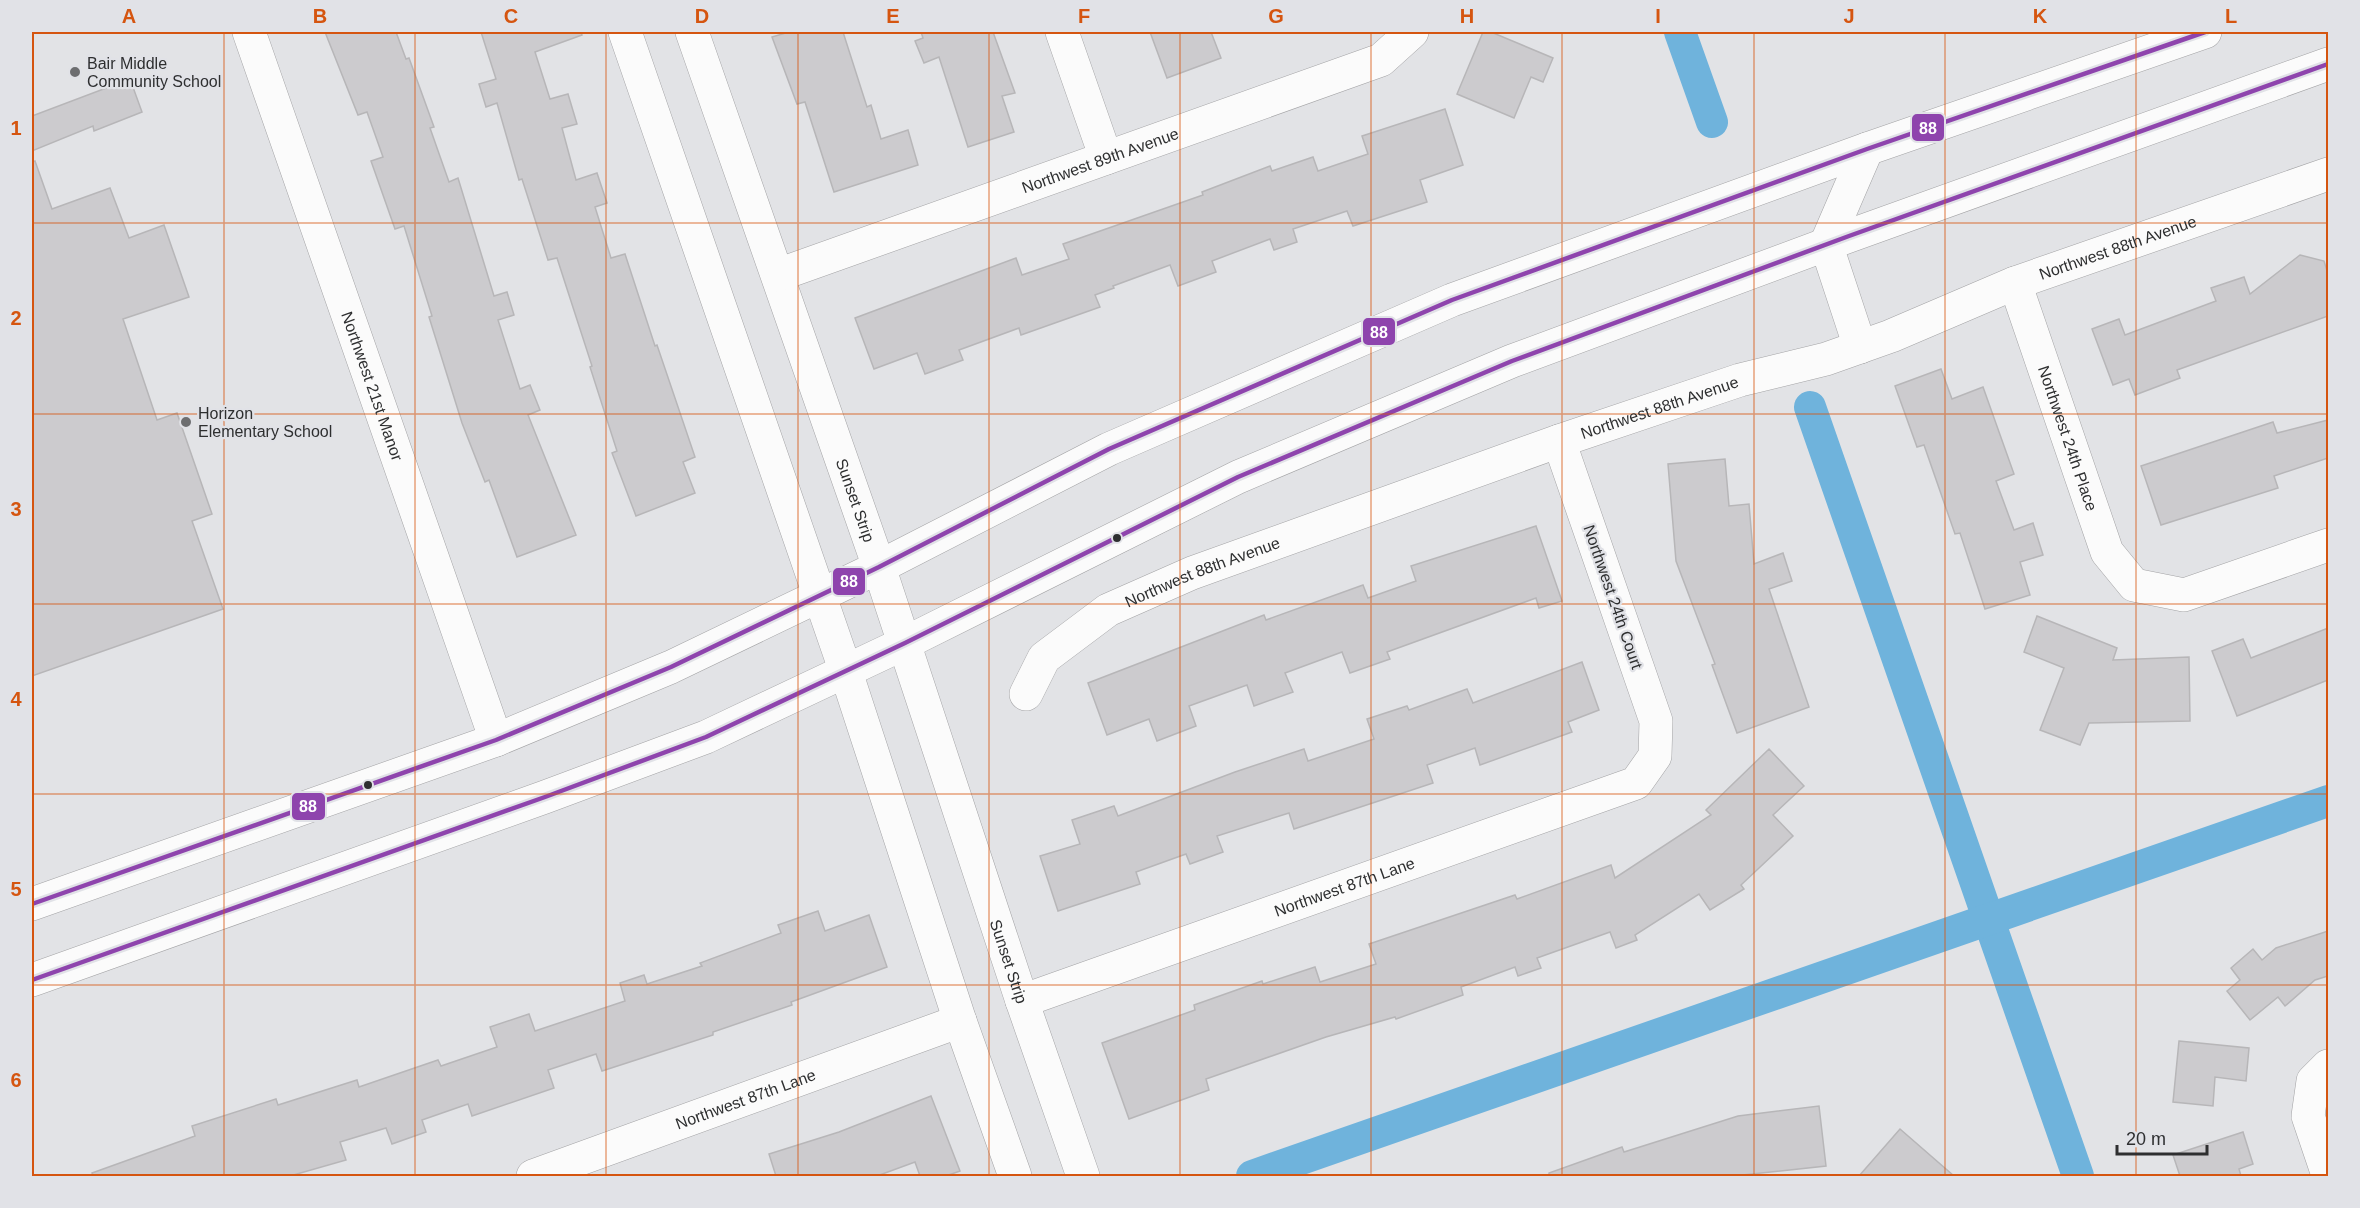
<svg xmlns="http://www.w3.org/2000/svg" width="2360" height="1208" font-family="Helvetica,sans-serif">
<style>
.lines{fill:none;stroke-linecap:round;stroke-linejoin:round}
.canal{stroke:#6fb3dc;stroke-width:32}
.building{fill:#cccbce;stroke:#b7b6b8;stroke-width:1.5}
.minor-casing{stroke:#a3a3a5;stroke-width:34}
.major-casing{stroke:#a3a3a5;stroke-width:34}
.minor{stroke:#fbfbfb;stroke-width:33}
.major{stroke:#fbfbfb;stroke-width:33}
.bus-1-casing{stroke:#e1e2e7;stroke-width:9}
.bus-1{stroke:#8e44ad;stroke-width:4.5}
.grid{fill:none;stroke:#d55510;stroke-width:1.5;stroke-opacity:0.55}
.poi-dot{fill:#6d6e70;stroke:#e1e2e7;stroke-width:2}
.bus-dot{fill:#2e2f30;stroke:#e1e2e7;stroke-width:2}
.labels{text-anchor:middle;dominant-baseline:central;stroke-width:4.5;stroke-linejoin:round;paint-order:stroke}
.poi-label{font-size:16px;fill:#2e2f30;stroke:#e1e2e7;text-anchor:start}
.street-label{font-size:16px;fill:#2e2f30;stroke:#e1e2e7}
.line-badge{stroke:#e1e2e7;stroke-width:2}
.badge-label{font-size:16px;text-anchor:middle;font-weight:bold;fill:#fff}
.neatline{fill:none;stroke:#d55510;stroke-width:2}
.grid-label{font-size:20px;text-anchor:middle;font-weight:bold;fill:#d55510}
</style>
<rect width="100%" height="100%" fill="#e2e3e6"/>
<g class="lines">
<g class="canal">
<polyline points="1680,32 1712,122"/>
<polyline points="1810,407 2078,1176"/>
<polyline points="1252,1176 2328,801"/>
</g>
</g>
<g class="building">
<polygon points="325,32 396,32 406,59 409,58 434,127 430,128 449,182 458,178 494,296 507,292 514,315 498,320 520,389 530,385 540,410 528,415 576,535 517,557 489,480 485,482 462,423 429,317 432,316 404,226 395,229 371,161 383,157 367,112 358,115"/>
<polygon points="481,32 581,32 582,35 535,52 550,99 568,94 577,124 562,128 576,180 597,173 607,203 595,207 611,258 625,254 655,346 657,345 695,457 683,462 695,493 636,516 612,453 617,451 590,367 592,366 557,258 548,260 522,179 519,180 497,103 486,107 479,84 496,79"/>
<polygon points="789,32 843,32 867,107 871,105 881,139 908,130 918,165 834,192 805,102 797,104 772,37"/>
<polygon points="921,32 993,32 1015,93 1002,96 1014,132 968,147 939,57 924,63 915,41 923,38"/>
<polygon points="1150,32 1211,32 1221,58 1167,78"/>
<polygon points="1483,32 1491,32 1553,58 1543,82 1531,77 1514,118 1457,94"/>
<polygon points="130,79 142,112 94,131 93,126 32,151 32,116"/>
<polygon points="1445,109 1463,165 1420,180 1427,202 1353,226 1347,211 1293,229 1297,242 1274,250 1270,239 1212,261 1216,272 1178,286 1170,265 1113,286 1114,288 1095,295 1100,307 1021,335 1019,328 959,350 963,360 925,374 917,353 874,369 855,318 1016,258 1022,275 1069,259 1063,244 1203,195 1202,192 1270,166 1272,171 1313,157 1318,171 1368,154 1362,136"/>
<polygon points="35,161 52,209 110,188 129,238 164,225 189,297 123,319 157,420 177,413 212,514 192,521 223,609 32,676 32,162"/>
<polygon points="2300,255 2324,261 2328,274 2328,316 2177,370 2180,378 2135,395 2129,379 2113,385 2092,329 2119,319 2125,335 2216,301 2211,288 2244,277 2250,294"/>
<polygon points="1941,369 1952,399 1983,387 2014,474 1996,481 2014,530 2033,523 2043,555 2020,562 2030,595 1985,609 1960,533 1955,534 1924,445 1917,447 1895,386"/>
<polygon points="2328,420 2328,458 2274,476 2278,488 2161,525 2141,466 2273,422 2277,433"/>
<polygon points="1725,459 1729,506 1749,504 1754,564 1783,553 1792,581 1769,589 1809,707 1737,733 1712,665 1715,664 1676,561 1668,464"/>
<polygon points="1536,526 1562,601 1539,608 1536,598 1387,652 1390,659 1350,673 1342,652 1285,673 1293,692 1254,706 1247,685 1189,706 1196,726 1157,741 1149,719 1107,735 1088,683 1264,615 1266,620 1363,585 1368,598 1416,581 1411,566"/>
<polygon points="2037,616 2117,648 2113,660 2189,657 2190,721 2089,723 2080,745 2040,730 2064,668 2024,652"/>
<polygon points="2328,628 2328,680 2237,716 2212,651 2243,639 2251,658"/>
<polygon points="1582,662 1599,710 1568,722 1572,732 1480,765 1475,748 1427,765 1433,783 1294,829 1289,813 1217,836 1223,852 1190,864 1186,854 1136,872 1140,884 1058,911 1040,856 1080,844 1072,820 1114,806 1118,816 1235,772 1304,749 1308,761 1374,739 1367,719 1407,706 1409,710 1467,689 1473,703"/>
<polygon points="1769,749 1804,786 1773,815 1793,836 1741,885 1744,889 1710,910 1699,894 1635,935 1637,940 1616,948 1610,932 1537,958 1541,968 1518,976 1515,967 1461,987 1463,995 1396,1019 1395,1017 1326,1037 1206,1079 1209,1090 1129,1119 1102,1043 1195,1010 1194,1005 1262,981 1263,984 1315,967 1320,982 1376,964 1369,944 1515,895 1517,899 1611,865 1615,878 1711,815 1706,810"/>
<polygon points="818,911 825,931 869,915 887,967 791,1002 792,1005 713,1032 713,1035 602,1071 596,1054 548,1070 554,1088 472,1116 468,1104 422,1120 426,1132 392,1144 386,1128 340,1142 346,1160 290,1176 93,1176 92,1173 195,1136 192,1126 276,1099 278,1105 357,1080 359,1087 438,1060 441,1066 497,1047 490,1027 529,1014 535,1031 625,1001 620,983 644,975 647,984 702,966 700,963 781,933 778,925"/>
<polygon points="2328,931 2328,976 2315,980 2285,1006 2278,997 2250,1020 2227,991 2240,980 2231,968 2253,949 2262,960 2276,948"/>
<polygon points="2179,1041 2249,1048 2246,1081 2215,1077 2213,1106 2173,1102"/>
<polygon points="931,1096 960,1171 946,1176 920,1176 915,1162 877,1176 776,1176 769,1154 839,1132"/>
<polygon points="1819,1106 1826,1166 1733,1176 1549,1176 1549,1173 1622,1147 1624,1152 1738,1116"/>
<polygon points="1900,1129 1954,1176 1859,1176"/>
<polygon points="2243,1132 2253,1164 2239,1169 2241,1176 2180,1176 2173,1155"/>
</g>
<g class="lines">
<g class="minor-casing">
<g id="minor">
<path id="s1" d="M 249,32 L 496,740"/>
<polyline points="625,32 846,672 960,1021 1015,1176"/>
<path id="s2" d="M 692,32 L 879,567 L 1022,1001 L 1083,1176"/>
<polyline points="1062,32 1106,158"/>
<path id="s3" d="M 778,275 L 1381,60 L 1412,32"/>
<path id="s4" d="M 2015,283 L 2107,552 L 2134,585 L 2184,595 L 2328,545"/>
<polyline points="1860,347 1826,244 1867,149"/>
<path id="s5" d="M 1026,694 L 1044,658 L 1108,610 L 1192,573 L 1559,441 L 1740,380 L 1826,359 L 1891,336 L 2015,283 L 2328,174"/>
<path id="s6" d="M 1022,1001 L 1636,783 L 1655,756 L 1656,721 L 1559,441"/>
<polyline points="2328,1066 2313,1081 2308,1116 2328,1175"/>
<path id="s7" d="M 533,1176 L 960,1021"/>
</g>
</g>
<g class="major-casing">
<g id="major">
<polyline points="32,904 496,740 671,667 879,567 1109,449 1452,300 1867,149 2205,32"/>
<polyline points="32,980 545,797 706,737 905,643 1238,477 1512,361 1849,236 2328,64"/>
</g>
</g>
<use href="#minor" class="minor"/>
<use href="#major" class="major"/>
<g class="bus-1-casing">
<g id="bus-1">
<polyline points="32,904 496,740 671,667 879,567 1109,449 1452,300 1867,149 2205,32"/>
<polyline points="32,980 545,797 706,737 905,643 1238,477 1512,361 1849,236 2328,64"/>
</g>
</g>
<use href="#bus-1" class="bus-1"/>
</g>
<path class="grid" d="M 224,32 L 224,1176M 415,32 L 415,1176M 606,32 L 606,1176M 798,32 L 798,1176M 989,32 L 989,1176M 1180,32 L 1180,1176M 1371,32 L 1371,1176M 1562,32 L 1562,1176M 1754,32 L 1754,1176M 1945,32 L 1945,1176M 2136,32 L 2136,1176M 32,223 L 2328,223M 32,414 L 2328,414M 32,604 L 2328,604M 32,794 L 2328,794M 32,985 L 2328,985"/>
<g class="poi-dot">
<circle cx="75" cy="72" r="6"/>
<circle cx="186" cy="422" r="6"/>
</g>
<g class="bus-dot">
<circle cx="1117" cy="538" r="5"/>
<circle cx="368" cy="785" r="5"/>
</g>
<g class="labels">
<g class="poi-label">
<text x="87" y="63">Bair Middle<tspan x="87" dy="18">Community School</tspan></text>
<text x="198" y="413">Horizon<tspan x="198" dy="18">Elementary School</tspan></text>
</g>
<g class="street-label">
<text stroke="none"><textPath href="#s3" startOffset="342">Northwest 89th Avenue</textPath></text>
<text stroke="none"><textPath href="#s5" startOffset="1194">Northwest 88th Avenue</textPath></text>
<text stroke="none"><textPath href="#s1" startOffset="375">Northwest 21st Manor</textPath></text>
<text stroke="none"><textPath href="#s5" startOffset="708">Northwest 88th Avenue</textPath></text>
<text stroke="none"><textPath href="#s4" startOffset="164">Northwest 24th Place</textPath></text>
<text stroke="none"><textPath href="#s2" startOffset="496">Sunset Strip</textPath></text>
<text stroke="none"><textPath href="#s5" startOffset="222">Northwest 88th Avenue</textPath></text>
<text transform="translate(1613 597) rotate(71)">Northwest 24th Court</text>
<text stroke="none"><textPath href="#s6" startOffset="342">Northwest 87th Lane</textPath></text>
<text stroke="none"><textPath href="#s2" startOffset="982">Sunset Strip</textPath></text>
<text stroke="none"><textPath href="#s7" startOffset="226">Northwest 87th Lane</textPath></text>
</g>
</g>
<g class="line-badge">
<rect x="1911" y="113" width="34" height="29" rx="6" fill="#8e44ad"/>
<rect x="1362" y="317" width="34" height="29" rx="6" fill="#8e44ad"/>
<rect x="832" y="567" width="34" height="29" rx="6" fill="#8e44ad"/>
<rect x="291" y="792" width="35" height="29" rx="6" fill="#8e44ad"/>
</g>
<g class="badge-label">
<text x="1928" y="134">88</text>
<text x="1379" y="338">88</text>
<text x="849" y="587">88</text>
<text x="308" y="812">88</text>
</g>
<rect width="2360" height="1208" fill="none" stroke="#e1e2e7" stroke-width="66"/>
<path d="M2117 1145v9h90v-9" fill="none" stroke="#2e2f30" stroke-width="3"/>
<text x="2126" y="1145" font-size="18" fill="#2e2f30" stroke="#e1e2e7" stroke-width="4.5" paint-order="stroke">20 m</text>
<rect x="33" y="33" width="2294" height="1142" class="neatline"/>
<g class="grid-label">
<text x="129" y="23">A</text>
<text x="320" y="23">B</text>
<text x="511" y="23">C</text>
<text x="702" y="23">D</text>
<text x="893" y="23">E</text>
<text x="1084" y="23">F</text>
<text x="1276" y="23">G</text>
<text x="1467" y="23">H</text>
<text x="1658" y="23">I</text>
<text x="1849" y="23">J</text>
<text x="2040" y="23">K</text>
<text x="2231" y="23">L</text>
<text x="16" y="135">1</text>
<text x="16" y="325">2</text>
<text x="16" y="516">3</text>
<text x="16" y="706">4</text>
<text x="16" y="896">5</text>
<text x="16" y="1087">6</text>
</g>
</svg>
